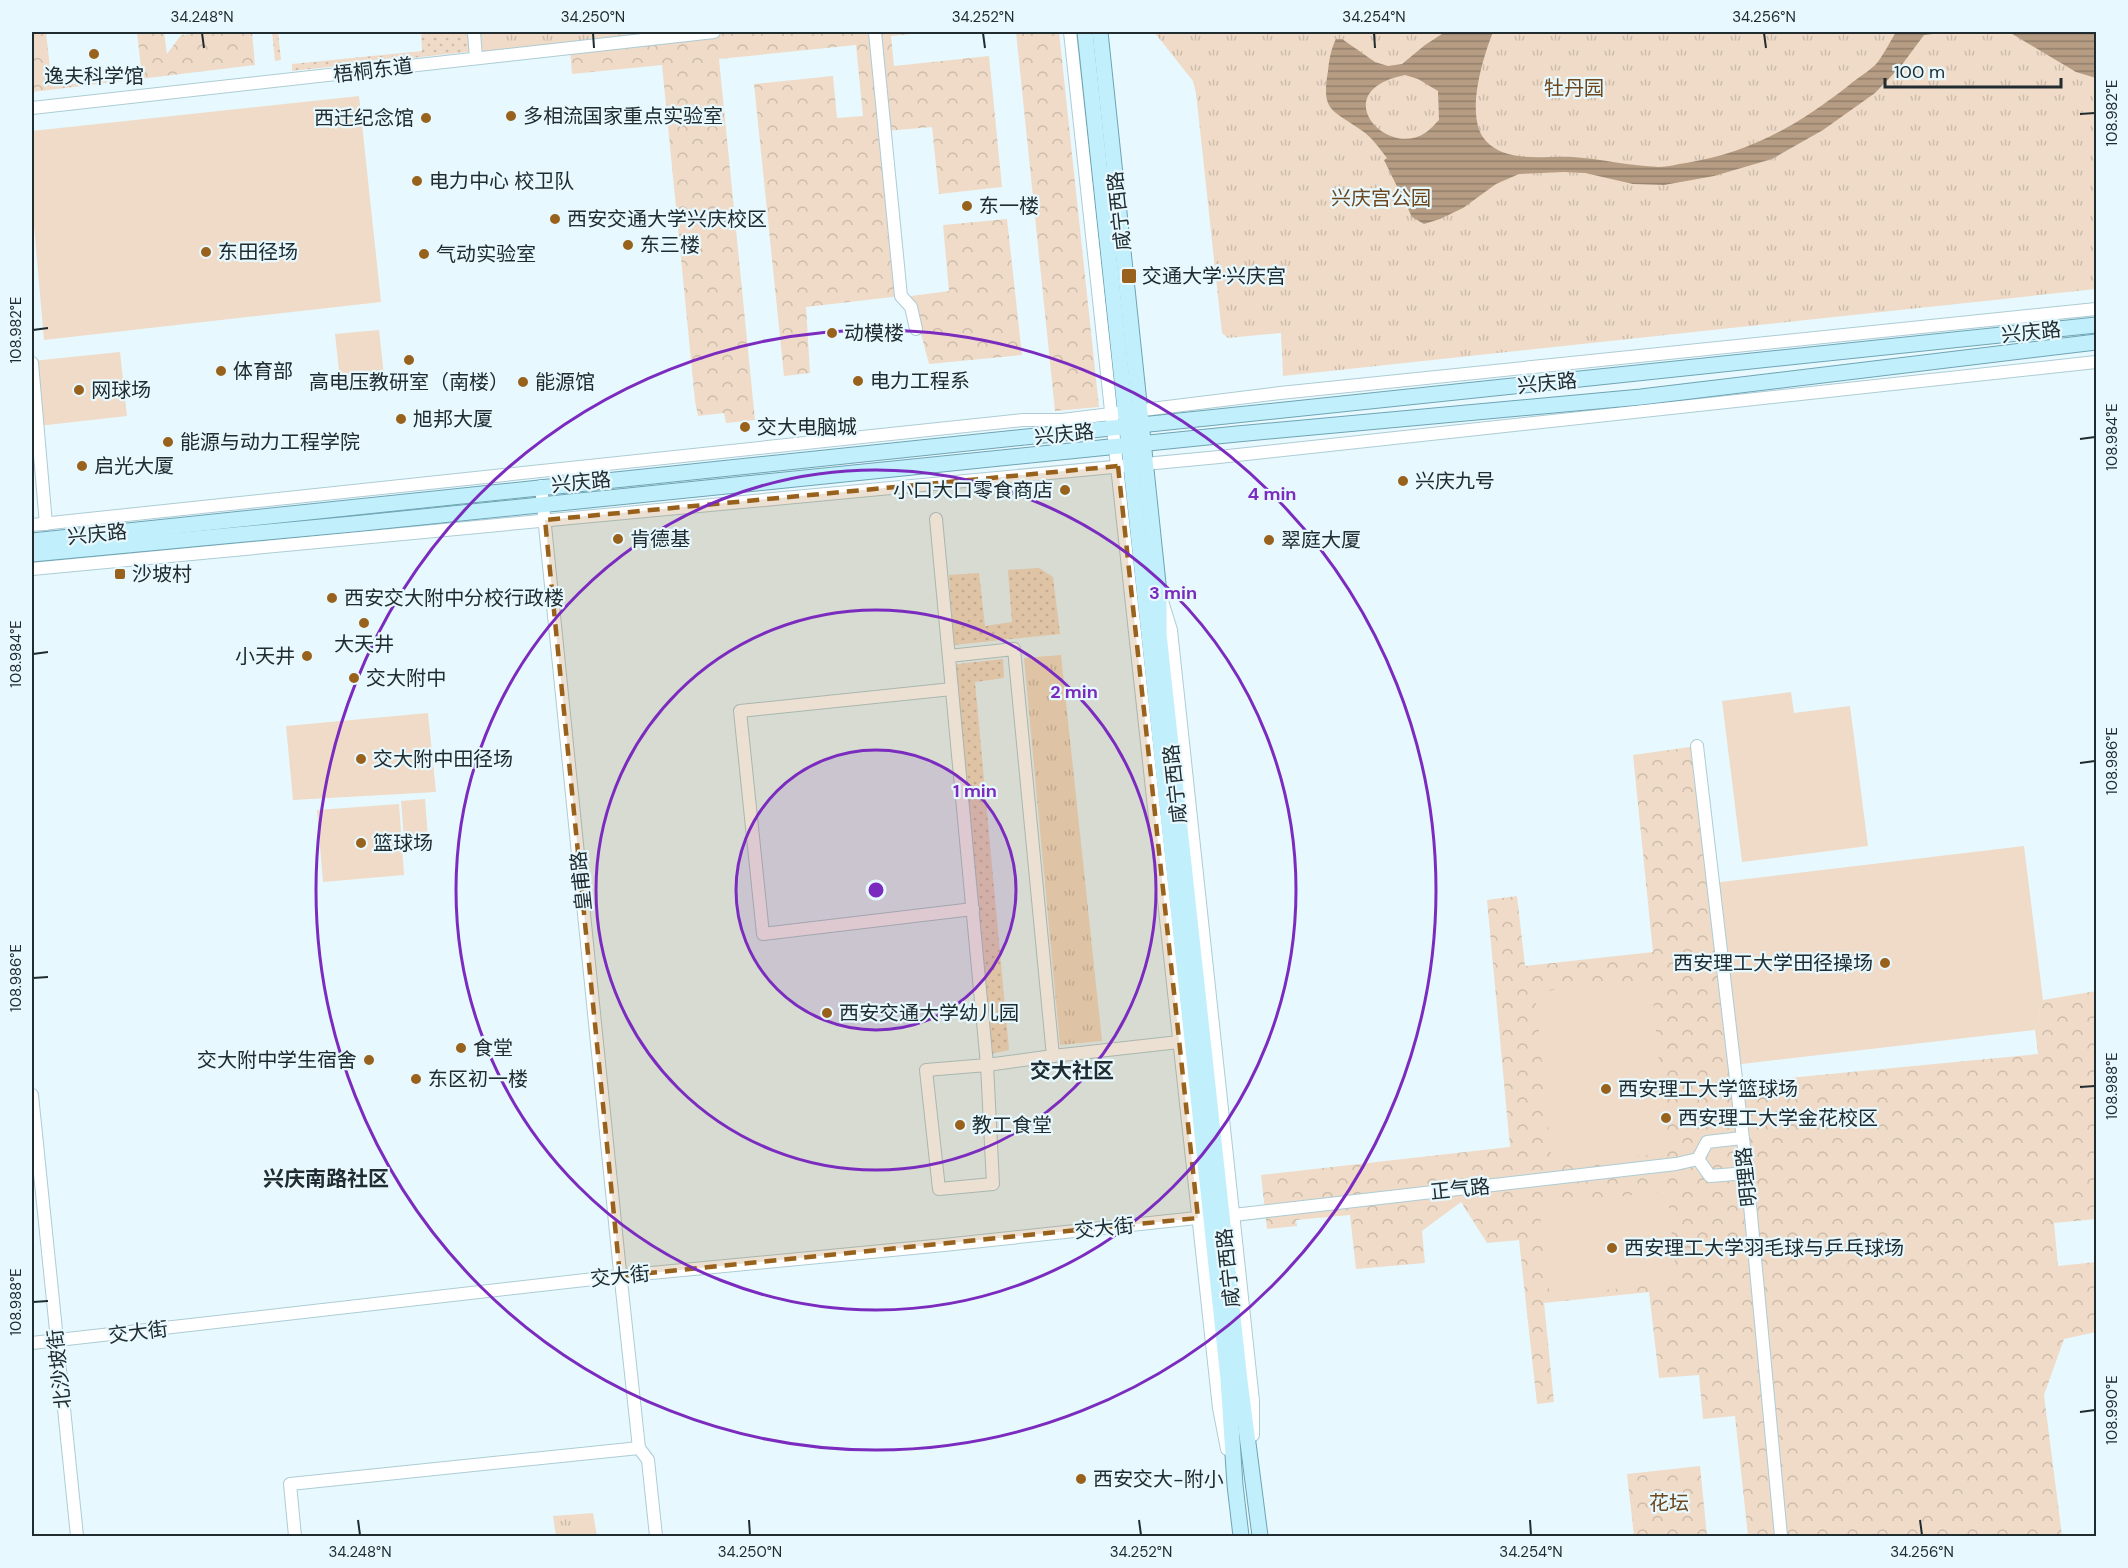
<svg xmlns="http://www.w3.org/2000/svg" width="2128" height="1568" font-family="'DM Sans','Noto Sans SC',sans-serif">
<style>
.grass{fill:url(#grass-dots)}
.forest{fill:url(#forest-crowns)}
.park{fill:url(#park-tufts)}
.pitch{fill:#efdbc7}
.water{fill:url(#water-rules);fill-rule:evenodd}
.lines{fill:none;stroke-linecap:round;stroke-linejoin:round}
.minor-casing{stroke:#adccd5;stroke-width:14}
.major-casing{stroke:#6ea4b3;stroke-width:17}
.minor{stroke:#fff;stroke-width:12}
.major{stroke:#c1effc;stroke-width:15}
.marked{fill:#99621c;fill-opacity:0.2;stroke:#99621c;stroke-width:4.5;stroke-dasharray:12 8;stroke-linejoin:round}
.ticks{fill:none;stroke:#202c2f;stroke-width:2}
.ring{fill:none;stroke:#7b2cbf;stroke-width:3}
.poi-dot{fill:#99621c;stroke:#e7f9ff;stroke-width:2}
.labels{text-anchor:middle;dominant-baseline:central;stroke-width:4.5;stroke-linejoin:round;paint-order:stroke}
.street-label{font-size:20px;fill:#202c2f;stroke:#e7f9ff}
.poi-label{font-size:20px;fill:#202c2f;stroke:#e7f9ff;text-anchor:start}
.park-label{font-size:20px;fill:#6d481e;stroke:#e7f9ff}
.neighbourhood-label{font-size:21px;font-weight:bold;fill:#202c2f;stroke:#e7f9ff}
.centre{fill:#7b2cbf;stroke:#e7f9ff;stroke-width:3}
.ring-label{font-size:18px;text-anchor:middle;font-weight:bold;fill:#7b2cbf;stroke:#e7f9ff;stroke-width:4.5;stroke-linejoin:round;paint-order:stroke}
.neatline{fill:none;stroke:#202c2f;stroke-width:2}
.ticks-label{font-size:15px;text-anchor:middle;fill:#202c2f}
</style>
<defs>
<pattern id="grass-dots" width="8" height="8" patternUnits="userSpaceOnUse" patternTransform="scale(1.5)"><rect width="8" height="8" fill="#efdbc7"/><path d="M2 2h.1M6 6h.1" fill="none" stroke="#cdbcab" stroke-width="1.8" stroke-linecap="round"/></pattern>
<pattern id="forest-crowns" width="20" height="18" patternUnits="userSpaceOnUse" patternTransform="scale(1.5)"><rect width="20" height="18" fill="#efdbc7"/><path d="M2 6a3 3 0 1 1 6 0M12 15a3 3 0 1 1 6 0" fill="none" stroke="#cdbcab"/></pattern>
<pattern id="park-tufts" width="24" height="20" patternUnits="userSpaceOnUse" patternTransform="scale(1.5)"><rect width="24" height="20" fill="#efdbc7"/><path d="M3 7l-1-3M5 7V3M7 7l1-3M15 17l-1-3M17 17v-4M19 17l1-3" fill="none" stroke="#cdbcab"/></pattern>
<pattern id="water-rules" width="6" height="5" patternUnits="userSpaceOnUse" patternTransform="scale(1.5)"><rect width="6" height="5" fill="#b59c83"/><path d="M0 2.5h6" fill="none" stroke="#937f6c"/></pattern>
</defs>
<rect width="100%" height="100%" fill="#e7f9ff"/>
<g class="grass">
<polygon points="272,32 278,32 281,60 275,61"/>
<polygon points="421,32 474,32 476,51 292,71 292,64 422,51"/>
<polygon points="1039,568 1053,577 1060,634 954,645 949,575 979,573 985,626 1012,622 1008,570"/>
<polygon points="1003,659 1004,678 975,682 1009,1050 986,1055 950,665"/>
</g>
<g class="forest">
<polygon points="32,32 46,32 52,86 142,76 137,32 164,32 167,54 181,35 210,32 252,32 255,65 32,92"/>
<polygon points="717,32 931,32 891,36 894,66 989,56 1002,187 939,194 932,127 886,131 901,296 806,307 810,373 784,376 754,84 833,76 837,118 863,116 856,45 719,59 755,420 726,423 724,413 698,416 695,401 662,65 572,74 570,48"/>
<polygon points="1016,32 1059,32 1099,407 1055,411"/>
<polygon points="1007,219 1022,355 929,364 911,296 949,291 943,225"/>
<polygon points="1697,746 1736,1083 2038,1054 2035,1030 2043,1000 2096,991 2096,1219 2054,1223 2058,1266 2096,1262 2096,1332 2064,1339 2044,1395 2062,1536 1748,1536 1735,1416 1703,1419 1699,1375 1659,1378 1649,1292 1544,1303 1554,1402 1537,1404 1519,1240 1487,1243 1461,1202 1422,1231 1425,1263 1356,1269 1350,1215 1296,1220 1297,1226 1267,1229 1261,1175 1510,1147 1487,900 1517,896 1525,966 1653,952 1633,755"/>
<polygon points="1700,1466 1707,1536 1634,1536 1627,1474"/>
</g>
<g class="park">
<polygon points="474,32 710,32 476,58"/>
<polygon points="1154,32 2096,32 2096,289 1283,376 1281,333 1228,338 1222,333 1196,93 1193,81"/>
<polygon points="1061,655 1102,1041 1060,1045 1024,658"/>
<polygon points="593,1513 597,1536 556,1536 553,1516"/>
</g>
<g class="pitch">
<polygon points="359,96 381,302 44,340 32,203 32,131"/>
<polygon points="379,330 384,376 340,380 335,334"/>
<polygon points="120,352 127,416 38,426 32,361"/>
<polygon points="1791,692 1794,713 1850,706 1868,846 1742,862 1722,701"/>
<polygon points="428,713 436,792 293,800 286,726"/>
<polygon points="425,799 428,837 404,839 401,801"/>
<polygon points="399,804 404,875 323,882 317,810"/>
<polygon points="2024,846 2043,1000 2035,1030 1733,1065 1713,883"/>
<polygon points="1651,980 1668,1153 1552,1165 1535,992"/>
<polygon points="1667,1191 1677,1282 1550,1296 1539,1206"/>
</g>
<g class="water">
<path d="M 1445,32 L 1493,32 C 1483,57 1464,118 1486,141 C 1507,164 1545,155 1573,157 C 1602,159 1630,166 1659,167 C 1668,167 1677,164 1686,163 C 1750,153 1798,125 1848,86 C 1857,78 1870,71 1877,63 C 1884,54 1890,42 1896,32 L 1951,32 L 1924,35 L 1901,66 L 1875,93 L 1823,130 L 1772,159 L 1714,176 L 1664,185 L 1633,184 L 1585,173 L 1564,172 L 1519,174 L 1496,184 L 1463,208 L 1440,219 L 1424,224 L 1412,217 L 1384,160 L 1387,158 C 1379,148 1372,137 1361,130 C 1332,109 1321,112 1328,71 C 1329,60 1331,49 1336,39 L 1342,39 L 1375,62 L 1388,66 L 1402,64 L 1425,45 ZM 1405,75 L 1418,79 L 1438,91 L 1439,120 C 1435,124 1430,130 1425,133 C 1386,159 1325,91 1405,75 Z"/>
<polygon points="2009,32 2096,32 2096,78 2076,72"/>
</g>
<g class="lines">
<g class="minor-casing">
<g id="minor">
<polyline points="474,32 476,58"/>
<polyline points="875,32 901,296 911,307 916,329"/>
<polyline points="1070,32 1219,1408 1227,1449"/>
<polyline points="32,108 714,32"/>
<polyline points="32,363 46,524"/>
<polyline points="541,486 619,1262 639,1448 648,1460 656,1536"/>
<polyline points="936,519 987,1065 926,1070 939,1189 993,1184 987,1065 1053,1056 1014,649 949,656"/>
<polyline points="32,525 1023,420 1062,420 1280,393 2096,309"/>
<polyline points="32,569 1219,457 2096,362"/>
<polyline points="1162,601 1171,630 1253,1401 1253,1435"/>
<polyline points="952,689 740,711 763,934 973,909"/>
<polyline points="1697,746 1747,1173 1781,1536"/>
<polyline points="1053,1056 1179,1042"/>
<polyline points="32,1095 77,1536"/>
<polyline points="1742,1138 1707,1142 1698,1159 1710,1176 1747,1173"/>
<polyline points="1225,1216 1676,1164 1698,1159"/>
<polyline points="32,1343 620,1276 944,1245 1206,1217"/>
<polyline points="295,1536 290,1484 639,1448"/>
</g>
</g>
<g class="major-casing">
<g id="major">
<polyline points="1085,32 1228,1379 1235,1485 1241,1536"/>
<polyline points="1100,32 1159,593 1159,634 1240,1381 1260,1536"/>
<polyline points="32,541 2096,325"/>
<polyline points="32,554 353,524 1237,434 1641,397 2096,342"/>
</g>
</g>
<use href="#minor" class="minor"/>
<use href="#major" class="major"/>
</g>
<path class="marked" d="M 1118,466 L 1198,1218 L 620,1276 L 545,520 Z"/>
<path class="ticks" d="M 202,33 L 204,48M 593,33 L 594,48M 983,33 L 985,48M 1374,33 L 1375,48M 1764,33 L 1766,48M 2080,114 L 2095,113M 33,330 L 48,328M 2080,439 L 2095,437M 33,654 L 48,652M 2080,763 L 2095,761M 33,978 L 48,977M 2080,1087 L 2095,1086M 33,1302 L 48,1301M 2080,1412 L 2095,1410M 358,1520 L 360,1535M 749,1520 L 750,1535M 1139,1520 L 1141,1535M 1530,1520 L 1531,1535M 1920,1520 L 1922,1535"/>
<circle cx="876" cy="890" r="140" fill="#7b2cbf" fill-opacity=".12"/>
<g class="ring">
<circle cx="876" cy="890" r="140"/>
<circle cx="876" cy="890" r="280"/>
<circle cx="876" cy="890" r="420"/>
<circle cx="876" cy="890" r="560"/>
</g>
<g class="poi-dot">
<circle cx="94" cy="54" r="6"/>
<circle cx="511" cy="116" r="6"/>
<circle cx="426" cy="118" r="6"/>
<circle cx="417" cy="181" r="6"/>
<circle cx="967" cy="206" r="6"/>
<circle cx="555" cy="219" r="6"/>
<circle cx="628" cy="245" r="6"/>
<circle cx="206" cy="252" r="6"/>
<circle cx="424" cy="254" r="6"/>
<rect x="1121" y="268" width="16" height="16" rx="3"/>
<circle cx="832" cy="333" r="6"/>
<circle cx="409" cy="360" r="6"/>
<circle cx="221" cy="371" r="6"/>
<circle cx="858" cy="381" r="6"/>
<circle cx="523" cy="382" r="6"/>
<circle cx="79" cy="390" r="6"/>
<circle cx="401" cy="419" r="6"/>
<circle cx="745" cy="427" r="6"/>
<circle cx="168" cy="442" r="6"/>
<circle cx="82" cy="466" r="6"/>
<circle cx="1403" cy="481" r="6"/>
<circle cx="1065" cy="490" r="6"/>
<circle cx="618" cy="539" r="6"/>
<circle cx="1269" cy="540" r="6"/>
<rect x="114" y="568" width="12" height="12" rx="3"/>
<circle cx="332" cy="598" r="6"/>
<circle cx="364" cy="623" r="6"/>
<circle cx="307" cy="656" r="6"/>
<circle cx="354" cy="678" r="6"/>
<circle cx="361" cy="759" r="6"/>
<circle cx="361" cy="843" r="6"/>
<circle cx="1885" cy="963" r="6"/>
<circle cx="827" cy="1013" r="6"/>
<circle cx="461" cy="1048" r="6"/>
<circle cx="369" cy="1060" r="6"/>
<circle cx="416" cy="1079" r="6"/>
<circle cx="1606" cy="1089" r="6"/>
<circle cx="1666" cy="1118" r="6"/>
<circle cx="960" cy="1125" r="6"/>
<circle cx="1612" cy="1248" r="6"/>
<circle cx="1081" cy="1479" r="6"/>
</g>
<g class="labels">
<g class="street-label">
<text transform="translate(373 70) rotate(-7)">梧桐东道</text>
<text transform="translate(1119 211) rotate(-96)">咸宁西路</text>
<text transform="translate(2031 332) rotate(-6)">兴庆路</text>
<text transform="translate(1547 383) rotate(-6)">兴庆路</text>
<text transform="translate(1064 434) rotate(-6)">兴庆路</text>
<text transform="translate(581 482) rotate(-6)">兴庆路</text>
<text transform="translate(97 534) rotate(-6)">兴庆路</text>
<text transform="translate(1175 784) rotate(-96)">咸宁西路</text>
<text transform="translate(581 881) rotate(-96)">皇甫路</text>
<text transform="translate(1746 1177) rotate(-96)">明理路</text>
<text transform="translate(1460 1189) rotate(-6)">正气路</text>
<text transform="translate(1104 1228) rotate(-6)">交大街</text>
<text transform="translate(1228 1268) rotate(-96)">咸宁西路</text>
<text transform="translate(620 1276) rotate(-6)">交大街</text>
<text transform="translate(138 1332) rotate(-7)">交大街</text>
<text transform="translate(59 1369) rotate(-96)">北沙坡街</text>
</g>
<g class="poi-label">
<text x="94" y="76" text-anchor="middle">逸夫科学馆</text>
<text x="523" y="116">多相流国家重点实验室</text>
<text x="414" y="118" text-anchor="end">西迁纪念馆</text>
<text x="429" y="181">电力中心 校卫队</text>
<text x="979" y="206">东一楼</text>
<text x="567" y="219">西安交通大学兴庆校区</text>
<text x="640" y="245">东三楼</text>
<text x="218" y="252">东田径场</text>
<text x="436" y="254">气动实验室</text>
<text x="1142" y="276">交通大学·兴庆宫</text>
<text x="844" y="333">动模楼</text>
<text x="233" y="371">体育部</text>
<text x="870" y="381">电力工程系</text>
<text x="409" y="382" text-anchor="middle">高电压教研室（南楼）</text>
<text x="535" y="382">能源馆</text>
<text x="91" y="390">网球场</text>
<text x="413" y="419">旭邦大厦</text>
<text x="757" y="427">交大电脑城</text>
<text x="180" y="442">能源与动力工程学院</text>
<text x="94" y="466">启光大厦</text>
<text x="1415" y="481">兴庆九号</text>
<text x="1053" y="490" text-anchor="end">小口大口零食商店</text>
<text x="630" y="539">肯德基</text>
<text x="1281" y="540">翠庭大厦</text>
<text x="132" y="574">沙坡村</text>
<text x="344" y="598">西安交大附中分校行政楼</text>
<text x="364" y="644" text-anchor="middle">大天井</text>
<text x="295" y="656" text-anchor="end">小天井</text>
<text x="366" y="678">交大附中</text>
<text x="373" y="759">交大附中田径场</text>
<text x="373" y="843">篮球场</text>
<text x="1873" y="963" text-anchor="end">西安理工大学田径操场</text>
<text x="839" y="1013">西安交通大学幼儿园</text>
<text x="473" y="1048">食堂</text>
<text x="357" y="1060" text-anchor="end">交大附中学生宿舍</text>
<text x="428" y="1079">东区初一楼</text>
<text x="1618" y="1089">西安理工大学篮球场</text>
<text x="1678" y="1118">西安理工大学金花校区</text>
<text x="972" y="1125">教工食堂</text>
<text x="1624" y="1248">西安理工大学羽毛球与乒乓球场</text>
<text x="1093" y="1479">西安交大-附小</text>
</g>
<g class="park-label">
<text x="1574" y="88">牡丹园</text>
<text x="1381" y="198">兴庆宫公园</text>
<text x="1669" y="1503">花坛</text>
</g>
<g class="neighbourhood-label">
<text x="1072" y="1071">交大社区</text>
<text x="326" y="1179">兴庆南路社区</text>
</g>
</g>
<circle cx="876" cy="890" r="9" class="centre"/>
<g class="ring-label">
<text x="1272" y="500">4 min</text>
<text x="1173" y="599">3 min</text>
<text x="1074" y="698">2 min</text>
<text x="975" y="797">1 min</text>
</g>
<rect width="2128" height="1568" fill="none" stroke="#e7f9ff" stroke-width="66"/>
<path d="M1885 78v9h176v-9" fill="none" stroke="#202c2f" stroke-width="3"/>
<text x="1894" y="78" font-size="18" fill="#202c2f" stroke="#e7f9ff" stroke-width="4.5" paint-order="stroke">100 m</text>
<rect x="33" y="33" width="2062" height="1502" class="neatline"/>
<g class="ticks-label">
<text x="202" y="22">34.248°N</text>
<text x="593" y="22">34.250°N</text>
<text x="983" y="22">34.252°N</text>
<text x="1374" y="22">34.254°N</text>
<text x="1764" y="22">34.256°N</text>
<text transform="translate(2112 113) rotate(-90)" y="5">108.982°E</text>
<text transform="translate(16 330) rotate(-90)" y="5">108.982°E</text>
<text transform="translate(2112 437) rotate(-90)" y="5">108.984°E</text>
<text transform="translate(16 654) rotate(-90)" y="5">108.984°E</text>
<text transform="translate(2112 761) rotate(-90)" y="5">108.986°E</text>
<text transform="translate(16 978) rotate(-90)" y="5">108.986°E</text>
<text transform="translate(2112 1086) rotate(-90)" y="5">108.988°E</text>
<text transform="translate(16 1302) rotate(-90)" y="5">108.988°E</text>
<text transform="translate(2112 1410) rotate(-90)" y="5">108.990°E</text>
<text x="360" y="1557">34.248°N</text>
<text x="750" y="1557">34.250°N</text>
<text x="1141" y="1557">34.252°N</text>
<text x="1531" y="1557">34.254°N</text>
<text x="1922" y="1557">34.256°N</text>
</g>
</svg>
